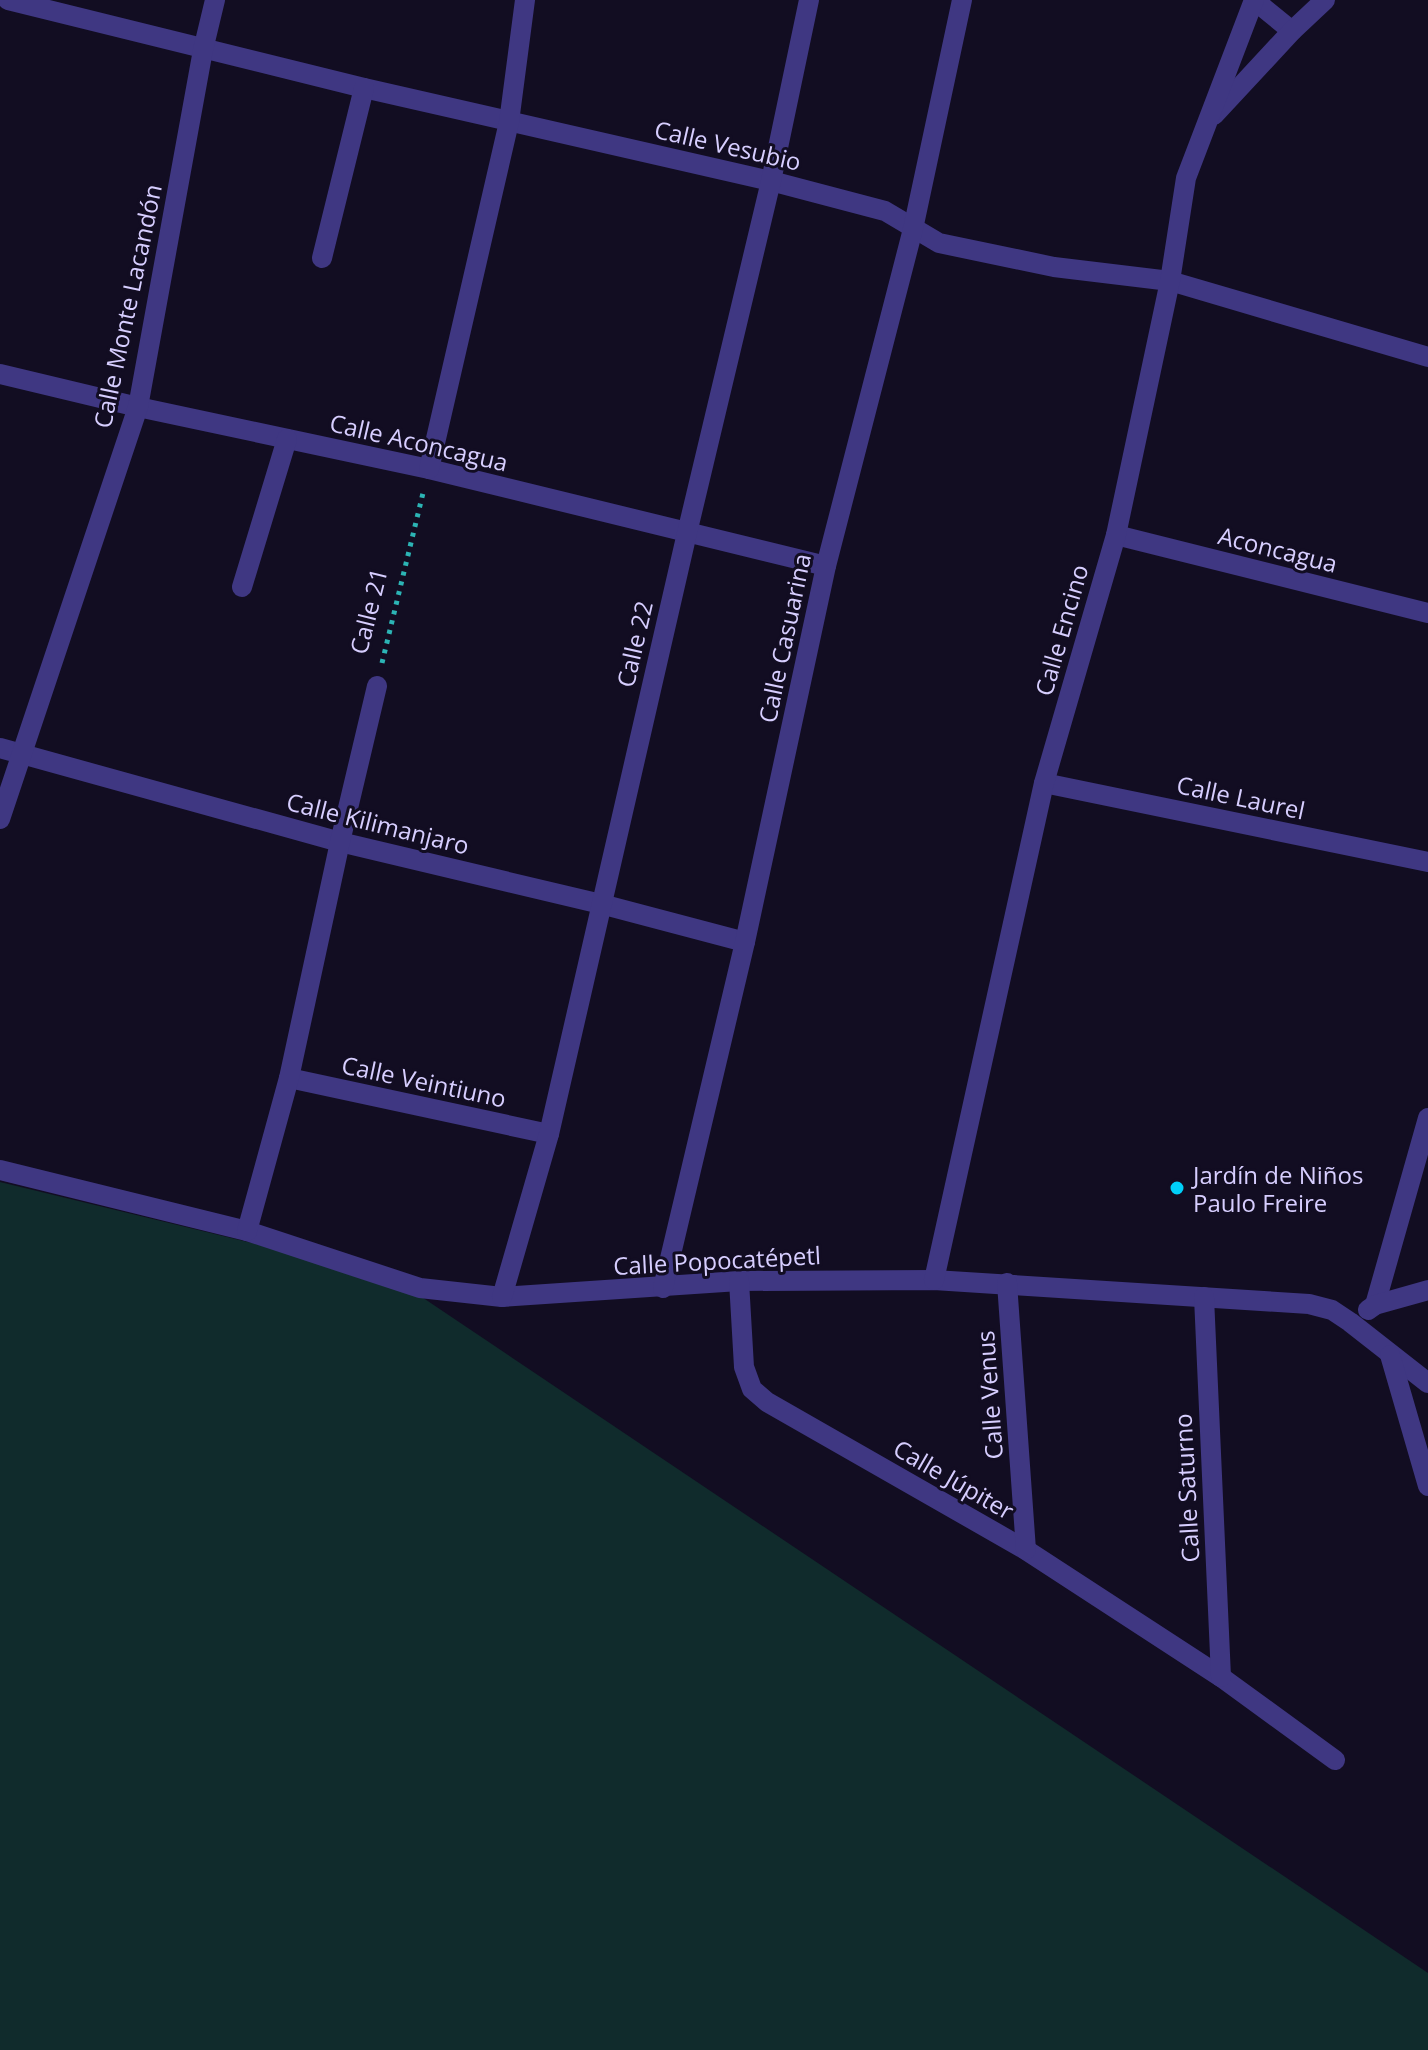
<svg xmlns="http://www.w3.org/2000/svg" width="1428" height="2050" font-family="'Open Sans',sans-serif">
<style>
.green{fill:#102b2c}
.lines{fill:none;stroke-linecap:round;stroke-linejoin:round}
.path{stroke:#2cb4b5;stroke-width:5;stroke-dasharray:4 6;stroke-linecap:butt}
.street{stroke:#3f3782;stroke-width:20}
.poi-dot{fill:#00cff9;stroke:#120d22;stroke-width:3}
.labels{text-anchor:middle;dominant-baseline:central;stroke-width:6;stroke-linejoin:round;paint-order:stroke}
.street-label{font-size:24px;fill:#d7ceff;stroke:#120d22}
.poi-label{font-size:24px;fill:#d7ceff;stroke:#120d22;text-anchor:start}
</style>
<rect width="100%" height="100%" fill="#120d22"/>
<polygon class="green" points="0,1182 392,1277 1428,1973 1428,2050 0,2050"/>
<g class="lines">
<polyline class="path" points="382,663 423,493"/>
<g class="street">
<polyline points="8,0 364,88 771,181 885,211 939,243 1054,267 1170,281 1428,357"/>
<polyline points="1254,0 1292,31"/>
<polyline points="1214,115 1292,31 1325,0"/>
<polyline points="322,258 364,88"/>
<polyline points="0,374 138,407 429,469 826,566"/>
<polyline points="429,469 509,122 525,0"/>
<polyline points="1116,535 1428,613"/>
<polyline points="242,587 287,439"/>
<polyline points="0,748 340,842 601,904 745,942"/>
<polyline points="1044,783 1428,862"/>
<polyline points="0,819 138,407 203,50 215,0"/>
<polyline points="289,1078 549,1134"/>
<polyline points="0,1170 247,1231 420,1288 502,1297 739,1281 934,1280 1309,1304 1332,1310 1350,1322 1428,1383"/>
<polyline points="247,1231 289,1078 340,842 377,686"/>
<polyline points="934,1280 1044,783 1116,535 1170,281 1186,178 1254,0"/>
<polyline points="739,1281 744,1367 752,1389 767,1402 1026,1550 1221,1677 1335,1760"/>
<polyline points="1007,1283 1026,1550"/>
<polyline points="663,1288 745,942 826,566 913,229 962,0"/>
<polyline points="502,1297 549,1134 687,533 771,181 809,0"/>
<polyline points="1204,1297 1221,1677"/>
<polyline points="1375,1305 1428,1118"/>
<polyline points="1368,1310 1375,1305 1428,1290"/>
<polyline points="1390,1355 1428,1486"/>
</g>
</g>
<circle class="poi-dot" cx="1177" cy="1188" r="8"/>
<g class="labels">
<g class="street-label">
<text transform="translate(728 145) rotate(13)">Calle Vesubio</text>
<text transform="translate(127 306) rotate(-78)">Calle Monte Lacandón</text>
<text transform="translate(419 442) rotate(13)">Calle Aconcagua</text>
<text transform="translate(1278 549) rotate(14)">Aconcagua</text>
<text transform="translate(368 611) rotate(-76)">Calle 21</text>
<text transform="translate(1061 630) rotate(-74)">Calle Encino</text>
<text transform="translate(784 638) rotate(-78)">Calle Casuarina</text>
<text transform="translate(634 644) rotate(-77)">Calle 22</text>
<text transform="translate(1241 797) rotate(12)">Calle Laurel</text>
<text transform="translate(378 823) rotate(14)">Calle Kilimanjaro</text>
<text transform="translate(424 1081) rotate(12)">Calle Veintiuno</text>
<text transform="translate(717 1260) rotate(-3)">Calle Popocatépetl</text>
<text transform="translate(989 1395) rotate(-94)">Calle Venus</text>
<text transform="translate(954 1479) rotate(30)">Calle Júpiter</text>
<text transform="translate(1186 1488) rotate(-93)">Calle Saturno</text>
</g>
<g class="poi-label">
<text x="1193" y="1174">Jardín de Niños<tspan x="1193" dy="28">Paulo Freire</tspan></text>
</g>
</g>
</svg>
